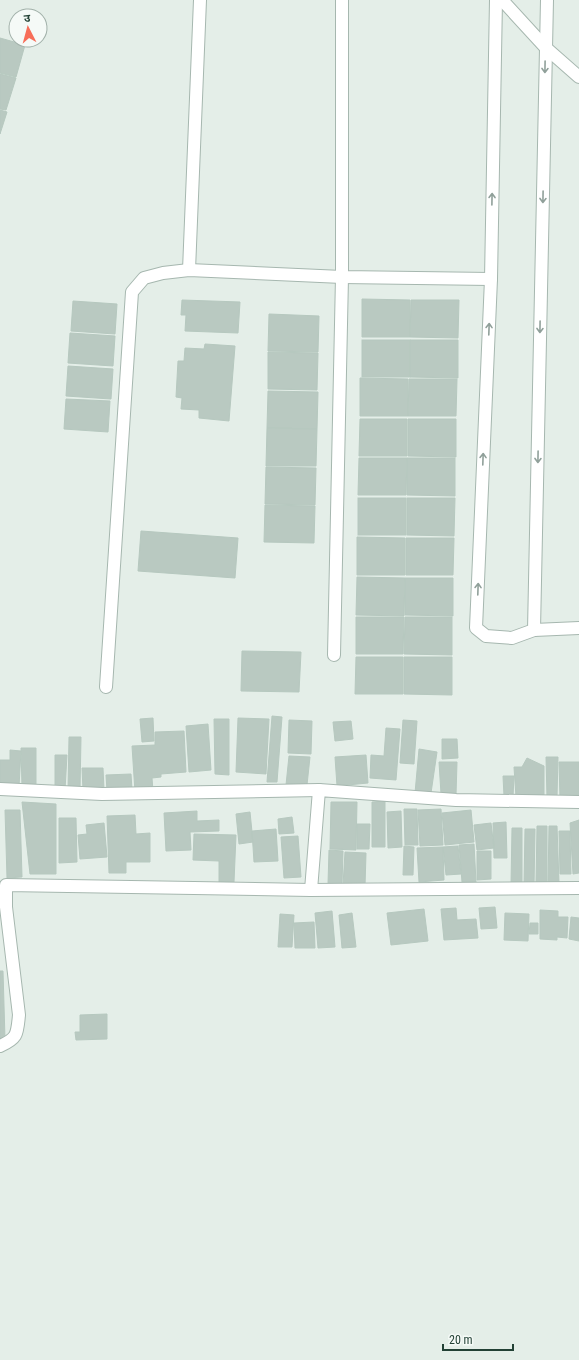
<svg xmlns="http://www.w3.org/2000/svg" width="579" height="1360" font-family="'Roboto Condensed','Noto Sans Devanagari',sans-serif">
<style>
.building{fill:#b9c9c1;stroke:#b6c8bf}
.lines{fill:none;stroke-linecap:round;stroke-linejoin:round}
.minor-casing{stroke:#a6b7af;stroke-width:14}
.minor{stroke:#fff;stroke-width:12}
.oneway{stroke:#90a09a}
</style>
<rect width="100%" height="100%" fill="#e4eee8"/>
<g class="building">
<polygon points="0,38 25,45 16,77 0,73"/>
<polygon points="0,74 16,78 6,110 0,109"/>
<polygon points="0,110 7,112 0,134"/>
<polygon points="362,299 410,300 410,337 362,337"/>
<polygon points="182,300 240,302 238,333 185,331 186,315 181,315"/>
<polygon points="411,300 459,300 458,338 410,337"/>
<polygon points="73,301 117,304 115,334 71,331"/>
<polygon points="269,314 319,316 318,352 268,351"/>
<polygon points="70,333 115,336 113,366 68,363"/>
<rect x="362" y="340" width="48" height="37"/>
<polygon points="410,340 458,340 458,378 410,377"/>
<polygon points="205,344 235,346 229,421 199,418 199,410 181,409 182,398 176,397 178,361 184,361 185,348 204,349"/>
<polygon points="268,352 318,353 317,390 268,389"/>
<polygon points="68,366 113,369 111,399 66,396"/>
<polygon points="360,378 408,379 408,416 360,416"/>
<polygon points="409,379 457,379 456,416 408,416"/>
<polygon points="268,391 318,392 317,429 267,428"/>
<polygon points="66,399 110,401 108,432 64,429"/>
<polygon points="360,419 407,419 407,456 359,456"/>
<polygon points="408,419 456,419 456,457 408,456"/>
<polygon points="267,428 317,429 316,466 266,466"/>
<polygon points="359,458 407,458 406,495 358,495"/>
<polygon points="407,458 455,458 455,496 407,495"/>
<polygon points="266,467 316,468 315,505 265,504"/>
<rect x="358" y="498" width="48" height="37"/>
<polygon points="407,498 455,498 454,536 407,535"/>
<polygon points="265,505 315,506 314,543 264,542"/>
<polygon points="141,531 238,538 235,578 138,571"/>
<polygon points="357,537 405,538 405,575 357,575"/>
<polygon points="406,538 454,538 453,575 406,575"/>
<polygon points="357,577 405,578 404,616 356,615"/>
<polygon points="405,578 453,578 453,616 405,615"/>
<polygon points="356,617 404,617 403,654 356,654"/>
<polygon points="405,617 452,617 452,655 404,654"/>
<polygon points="242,651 301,652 299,692 241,691"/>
<polygon points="356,657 403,657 403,694 355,694"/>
<polygon points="404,657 452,657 452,695 404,694"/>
<polygon points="272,716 282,717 277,782 267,782"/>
<polygon points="153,718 154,741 142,742 140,719"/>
<polygon points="238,718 269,719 266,774 236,772"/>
<polygon points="214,719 229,719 229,775 215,774"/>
<polygon points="289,720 312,721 311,754 288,753"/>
<polygon points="403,720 417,721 414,764 400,763"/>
<polygon points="351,721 353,739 335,741 333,722"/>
<polygon points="208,724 211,770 189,772 186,726"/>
<polygon points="386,728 400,729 396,780 370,778 371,755 384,756"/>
<polygon points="184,731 186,772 161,774 161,777 152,778 153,791 135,792 132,746 155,745 155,732"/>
<polygon points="69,737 81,737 80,790 68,790"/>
<polygon points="442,739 457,739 458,758 442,759"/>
<polygon points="21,748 36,748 36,788 22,787"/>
<polygon points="419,749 437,752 431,793 415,793"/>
<polygon points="10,750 21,751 19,787 0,786 0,760 10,760"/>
<polygon points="55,755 67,755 65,790 55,789"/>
<polygon points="366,755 368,783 337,786 335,757"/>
<polygon points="289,756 310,757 307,785 286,785"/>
<polygon points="546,757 558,757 557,797 547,798"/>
<polygon points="527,758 544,766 544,798 516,797 514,767 522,767"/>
<polygon points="439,762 457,762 456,795 441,794"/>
<polygon points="559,762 579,762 579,800 560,799"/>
<polygon points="82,768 103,768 104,790 83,790"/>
<polygon points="131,774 132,790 107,791 106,775"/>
<polygon points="503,776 514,776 513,797 504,796"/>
<polygon points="385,801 385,847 372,847 372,802"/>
<polygon points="22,802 56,804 56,874 30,874"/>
<polygon points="331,802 357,802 356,850 330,849"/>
<polygon points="404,809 417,809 418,845 405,845"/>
<polygon points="441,809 443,845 420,846 418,810"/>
<polygon points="5,810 20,810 22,877 7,878"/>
<polygon points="471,810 474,842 445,845 442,813"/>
<polygon points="197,811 197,821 219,820 219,831 190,832 191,850 166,851 164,813"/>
<polygon points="401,811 402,847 388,848 387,812"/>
<polygon points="250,812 253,842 239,844 236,814"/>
<polygon points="135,815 136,834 150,833 150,862 126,862 126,873 109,873 107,816"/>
<polygon points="292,817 294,833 279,834 278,819"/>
<polygon points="59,818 76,818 77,862 59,863"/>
<polygon points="579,820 579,873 573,874 570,823"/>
<polygon points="506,822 507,858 494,858 493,823"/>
<polygon points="104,823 107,857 80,859 78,835 87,834 86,825"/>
<polygon points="491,823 494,848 477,850 474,825"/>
<polygon points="357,824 370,824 369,849 357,849"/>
<polygon points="537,826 547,826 547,883 536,883"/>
<polygon points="549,826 557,826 559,883 548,883"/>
<polygon points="512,828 522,828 522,885 511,885"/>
<polygon points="276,829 278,861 254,862 252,831"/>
<polygon points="525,829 535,829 534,886 524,886"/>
<polygon points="559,831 570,831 571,874 560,874"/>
<polygon points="194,834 236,835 234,882 219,882 219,861 193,860"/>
<polygon points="298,836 301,877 284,878 281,837"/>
<polygon points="474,844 476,882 462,882 459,845"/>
<polygon points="404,846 414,847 413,875 403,875"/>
<polygon points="458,846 461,874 446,875 443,847"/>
<polygon points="443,847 444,880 419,882 417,848"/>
<polygon points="329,850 343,851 342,884 328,884"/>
<polygon points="477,851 491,851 491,879 477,880"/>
<polygon points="345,852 366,853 365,886 343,885"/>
<polygon points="495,907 497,928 481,929 479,908"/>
<polygon points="456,908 457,920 476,919 478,938 444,940 441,909"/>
<polygon points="424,909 428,941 391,945 387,913"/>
<polygon points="540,910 558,911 558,917 568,917 567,938 557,937 557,940 540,939"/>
<polygon points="332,911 335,947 318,948 315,913"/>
<polygon points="352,913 356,947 342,948 339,915"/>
<polygon points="505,913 529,914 528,941 504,940"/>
<polygon points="280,914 294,915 292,947 278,947"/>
<polygon points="571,917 579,918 579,941 569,939"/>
<polygon points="314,922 315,948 295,948 294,923"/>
<polygon points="530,923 538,923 538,934 529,934"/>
<polygon points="0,971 3,971 5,1039 0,1040"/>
<polygon points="107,1014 107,1039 76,1040 75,1032 80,1032 80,1015"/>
</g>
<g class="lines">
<g class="minor-casing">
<g id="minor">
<polyline points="496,0 491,279 476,628 486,636 512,638 534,630 547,0"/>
<polyline points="502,0 546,48 579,77"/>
<polyline points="189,270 200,0"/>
<polyline points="534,630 579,628"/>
<polyline points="334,655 342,277 342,0"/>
<polyline points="106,687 132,292 144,278 163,273 189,270 342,277 491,279"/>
<polyline points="0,789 102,794 319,790"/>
<polyline points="311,890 319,790 456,800 579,802"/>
<path d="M 0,1046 C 18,1038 17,1034 19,1015 L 6,907 L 6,885 L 311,890 L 579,888"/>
</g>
</g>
<use href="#minor" class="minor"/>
</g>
<defs><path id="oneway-shaft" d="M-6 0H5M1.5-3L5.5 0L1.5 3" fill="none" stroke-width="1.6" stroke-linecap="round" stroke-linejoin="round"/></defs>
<g class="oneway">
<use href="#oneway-shaft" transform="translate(545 67) rotate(91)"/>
<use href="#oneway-shaft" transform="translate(543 197) rotate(91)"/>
<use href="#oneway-shaft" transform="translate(492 199) rotate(-89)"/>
<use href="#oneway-shaft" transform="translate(540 327) rotate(91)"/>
<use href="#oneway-shaft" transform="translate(489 329) rotate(-88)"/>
<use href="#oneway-shaft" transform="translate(538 457) rotate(91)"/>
<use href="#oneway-shaft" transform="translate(483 459) rotate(-88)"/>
<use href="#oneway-shaft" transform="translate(478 589) rotate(-88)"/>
</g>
<g transform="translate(28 28) rotate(354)"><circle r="19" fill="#f5faf7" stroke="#a1b0a9"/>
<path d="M0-3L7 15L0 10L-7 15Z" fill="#f76e59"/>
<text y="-6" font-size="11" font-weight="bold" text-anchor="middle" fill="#224135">उ</text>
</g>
<path d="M443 1344v6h70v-6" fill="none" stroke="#224135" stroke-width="2"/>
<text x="449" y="1344" font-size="12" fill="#224135" stroke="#f5faf7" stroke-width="3" paint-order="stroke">20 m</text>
</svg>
